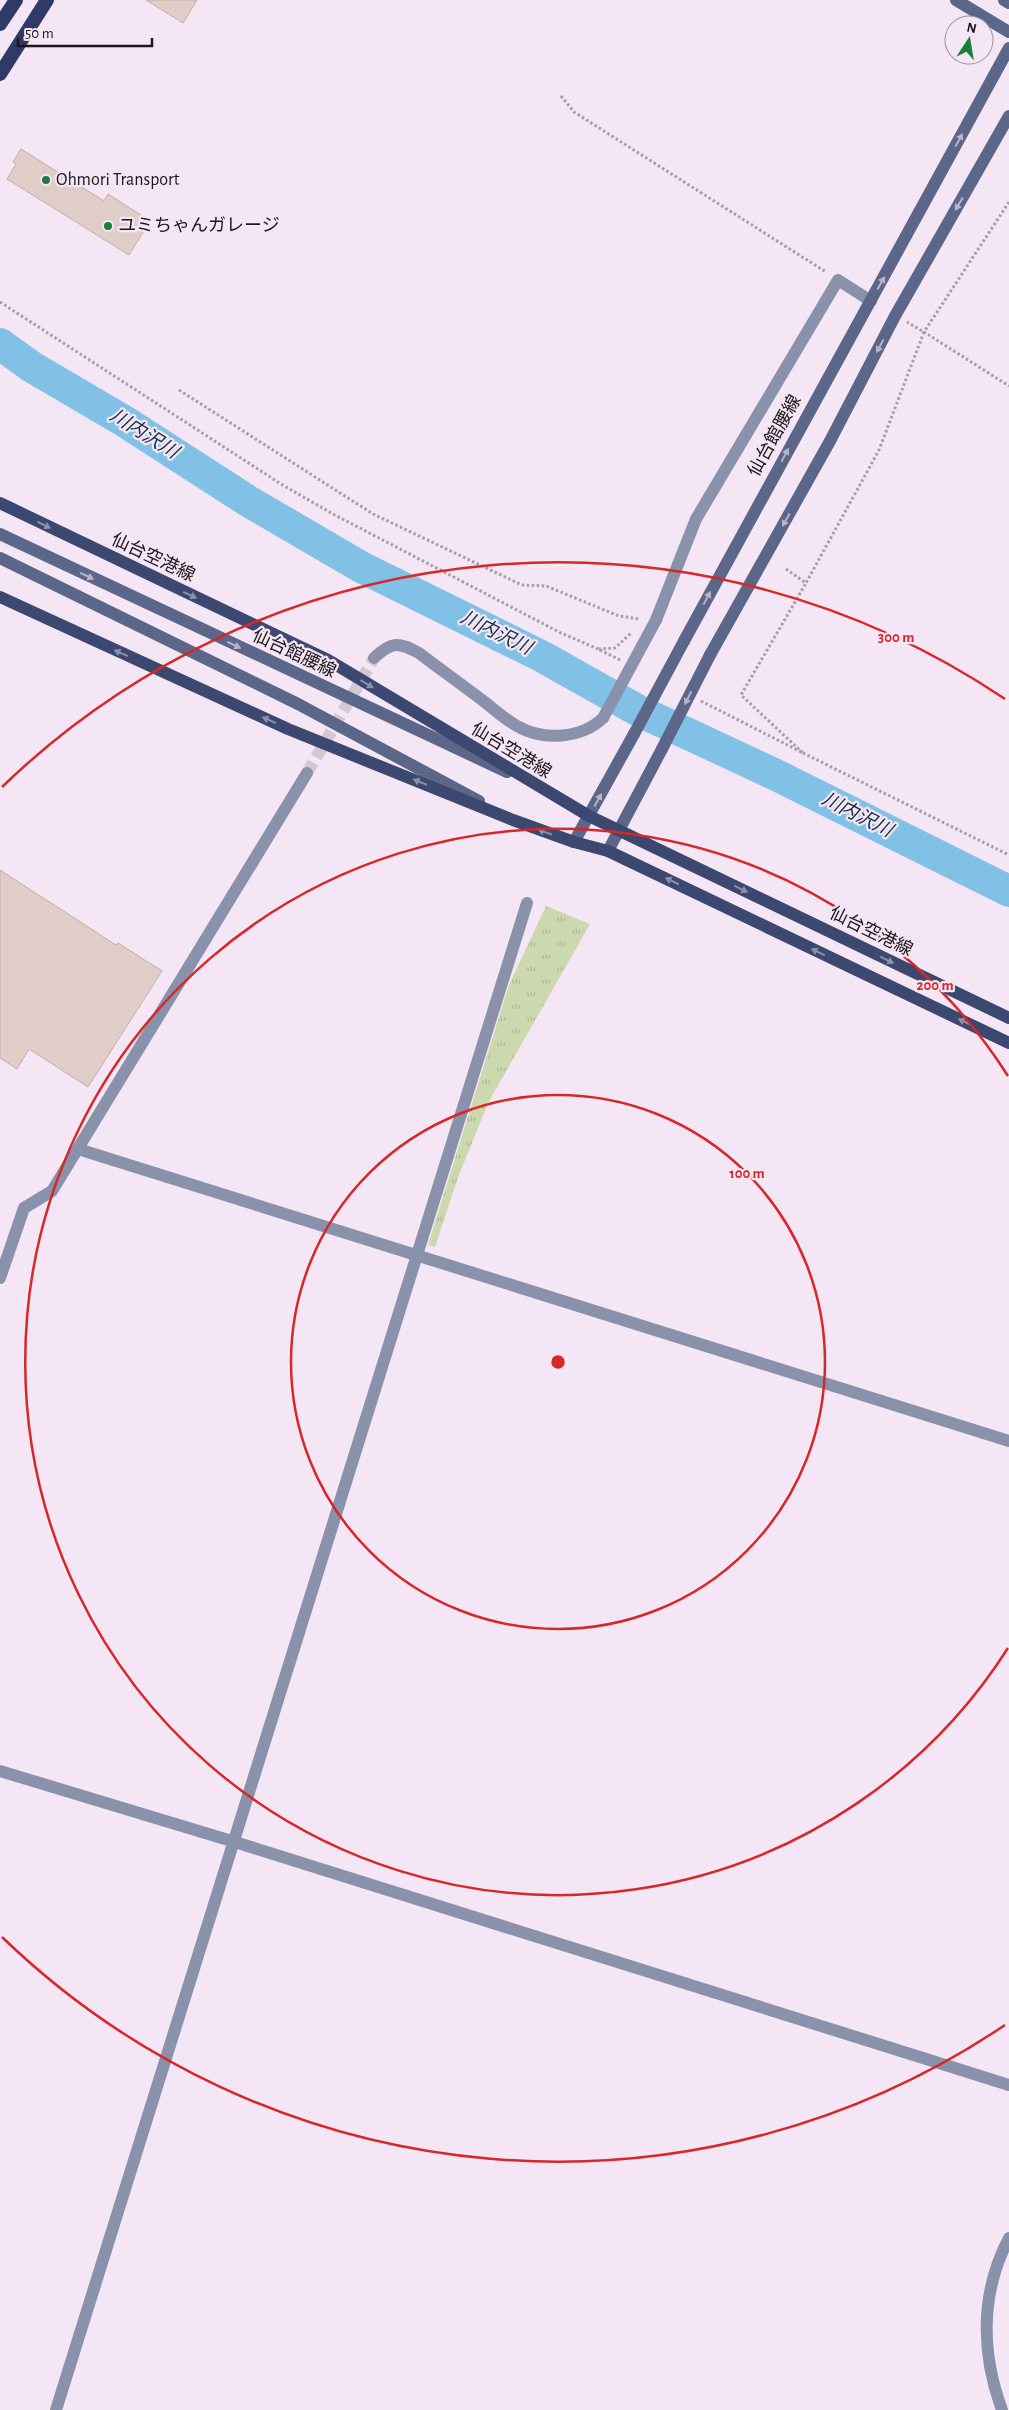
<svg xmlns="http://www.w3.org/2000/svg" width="1009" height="2410" font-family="'Alegreya Sans','Noto Sans JP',sans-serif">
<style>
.grass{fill:url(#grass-tufts)}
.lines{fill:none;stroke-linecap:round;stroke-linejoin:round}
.river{stroke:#80c1e5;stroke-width:32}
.building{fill:#e1cdc8;stroke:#c1aea9}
.minor-tunnel{stroke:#d4c7d4;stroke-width:12;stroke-dasharray:12 6;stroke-linecap:butt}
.path{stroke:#a79ca7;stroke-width:3;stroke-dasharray:2.5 2.5;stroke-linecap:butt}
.minor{stroke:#8a91aa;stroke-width:12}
.secondary{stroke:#5c6689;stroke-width:12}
.primary{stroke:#3d4871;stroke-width:12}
.trunk{stroke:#303a66;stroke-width:14}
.minor-bridge{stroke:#8a91aa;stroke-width:12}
.secondary-bridge{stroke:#5c6689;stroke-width:12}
.oneway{fill:#b7b3c9}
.oneway2{fill:#8f8fac}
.ring{fill:none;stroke:#d62828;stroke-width:2.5}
.poi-dot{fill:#178035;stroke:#f4e6f4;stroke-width:2}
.labels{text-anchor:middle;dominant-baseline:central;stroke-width:4.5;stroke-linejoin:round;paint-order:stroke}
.poi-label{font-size:18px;fill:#1c171c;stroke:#f4e6f4;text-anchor:start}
.street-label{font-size:18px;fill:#1c171c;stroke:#f4e6f4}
.water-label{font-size:19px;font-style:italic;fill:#133141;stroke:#f4e6f4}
.centre{fill:#d62828;stroke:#f4e6f4;stroke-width:2.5}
.ring-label{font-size:15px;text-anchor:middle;font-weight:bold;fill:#d62828;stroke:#f4e6f4;stroke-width:4.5;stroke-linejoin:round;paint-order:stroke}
</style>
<defs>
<pattern id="grass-tufts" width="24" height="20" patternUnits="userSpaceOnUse" patternTransform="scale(1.25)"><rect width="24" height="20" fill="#ccd8ad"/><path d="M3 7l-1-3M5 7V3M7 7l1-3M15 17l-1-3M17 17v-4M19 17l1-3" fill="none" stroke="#afb994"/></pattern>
</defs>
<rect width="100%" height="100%" fill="#f4e6f4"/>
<polygon class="grass" points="546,906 590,924 488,1103 457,1180 435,1247 428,1245 509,985"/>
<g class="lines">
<polyline class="river" points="0,344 32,367 124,421 248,501 361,567 543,657 639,711 774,774 1009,891"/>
</g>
<g class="building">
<polygon points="146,0 197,0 183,23"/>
<polygon points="21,149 104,201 108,194 150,221 129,255 7,179 16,164 13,162"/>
<polygon points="0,870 116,945 118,943 162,971 88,1087 29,1049 17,1069 0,1058"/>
</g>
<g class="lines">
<polyline class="minor-tunnel" points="307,773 374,658"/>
<g class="path">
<polyline points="561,96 574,112 826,272"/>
<polyline points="1009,202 924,332 1009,386"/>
<polyline points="0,302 281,484 333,514 559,632 598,649"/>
<polyline points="179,390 373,514 522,585 546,586 619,616 640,619"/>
<polyline points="786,569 806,583 879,450 924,332 907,322"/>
<polyline points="620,660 598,649 615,648 631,633"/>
<polyline points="701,701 803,753 741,695 806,583"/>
<polyline points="803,753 1009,855"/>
</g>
<g class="minor">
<polyline points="656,620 696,519 838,280 871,301"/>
<path d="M 374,658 C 392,641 398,642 419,653 C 441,670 464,686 486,703 C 496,711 506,720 517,726 C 543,741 581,739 603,718"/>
<polyline points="78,1149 1009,1441"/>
<polyline points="0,1278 24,1208 52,1191 307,773"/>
<polyline points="0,1771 235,1842 1009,2085"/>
<polyline points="56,2410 527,903"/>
<path d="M 1002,2410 C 981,2353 980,2293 1009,2238"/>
</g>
<g class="secondary">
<polyline points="956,0 1009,32"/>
<polyline points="1004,0 1009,3"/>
<polyline points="0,534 507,772"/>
<polyline points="0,558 298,704 479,801"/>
<polyline points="684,641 1009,48"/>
<polyline points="710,655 830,441 895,316 1009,116"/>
<polyline points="574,842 634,734"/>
<polyline points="608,851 662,749"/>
</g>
<g class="primary">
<polyline points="0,503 328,660 589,816 1009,1018"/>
<polyline points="0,597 288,729 513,820 574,842 608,851 1009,1043"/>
</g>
<g class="trunk">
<polyline points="0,24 16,0"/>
<polyline points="0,74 47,0"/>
</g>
<polyline class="minor-bridge" points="603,718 656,620"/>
<g class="secondary-bridge">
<polyline points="634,734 684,641"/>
<polyline points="662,749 710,655"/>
</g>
</g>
<defs><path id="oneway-solid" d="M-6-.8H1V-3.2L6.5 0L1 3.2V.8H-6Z" transform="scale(1.25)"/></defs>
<g class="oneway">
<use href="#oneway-solid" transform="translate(959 140) rotate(-61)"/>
<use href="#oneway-solid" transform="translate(959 204) rotate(120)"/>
<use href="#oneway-solid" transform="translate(881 283) rotate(-61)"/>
<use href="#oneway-solid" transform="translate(880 346) rotate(118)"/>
<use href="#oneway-solid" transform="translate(785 455) rotate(-62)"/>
<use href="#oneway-solid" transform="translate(786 520) rotate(119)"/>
<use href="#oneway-solid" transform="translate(87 576) rotate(25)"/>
<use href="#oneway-solid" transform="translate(707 598) rotate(-62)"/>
<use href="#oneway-solid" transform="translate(234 645) rotate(25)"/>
<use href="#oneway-solid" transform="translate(688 698) rotate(117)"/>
<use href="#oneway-solid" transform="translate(598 800) rotate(-61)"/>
</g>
<g class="oneway2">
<use href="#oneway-solid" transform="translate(44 525) rotate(26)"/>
<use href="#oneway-solid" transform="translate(190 595) rotate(25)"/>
<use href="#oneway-solid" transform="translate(121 653) rotate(-156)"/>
<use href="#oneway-solid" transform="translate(367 684) rotate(31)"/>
<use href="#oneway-solid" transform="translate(269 720) rotate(-156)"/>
<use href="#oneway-solid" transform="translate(420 782) rotate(-158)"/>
<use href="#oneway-solid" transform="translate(545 832) rotate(-160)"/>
<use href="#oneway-solid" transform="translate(672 881) rotate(-154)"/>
<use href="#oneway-solid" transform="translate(741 889) rotate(26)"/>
<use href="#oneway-solid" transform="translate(818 952) rotate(-154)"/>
<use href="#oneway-solid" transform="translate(887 960) rotate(26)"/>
<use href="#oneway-solid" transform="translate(965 1022) rotate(-155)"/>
</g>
<g class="ring">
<circle cx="558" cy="1362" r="267"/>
<path d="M1008 1648A533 533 0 1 1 1008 1076"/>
<path d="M1005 2025A800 800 0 0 1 2 1937M2 787A800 800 0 0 1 1005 699"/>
</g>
<g class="poi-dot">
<circle cx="46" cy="180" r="5"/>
<circle cx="108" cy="226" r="5"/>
</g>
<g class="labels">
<g class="poi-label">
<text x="56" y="180">Ohmori Transport</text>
<text x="118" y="226">ユミちゃんガレージ</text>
</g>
<g class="street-label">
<text transform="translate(775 436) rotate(-61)">仙台館腰線</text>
<text transform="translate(153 558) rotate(25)">仙台空港線</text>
<text transform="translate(294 654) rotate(25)">仙台館腰線</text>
<text transform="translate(511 751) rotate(31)">仙台空港線</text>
<text transform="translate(871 932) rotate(26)">仙台空港線</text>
</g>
<g class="water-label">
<text transform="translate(144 434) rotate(32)">川内沢川</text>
<text transform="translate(496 633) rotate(26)">川内沢川</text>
<text transform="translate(857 815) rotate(27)">川内沢川</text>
</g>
</g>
<circle cx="558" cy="1362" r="8" class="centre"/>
<g class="ring-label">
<text x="896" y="642">300 m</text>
<text x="935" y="990">200 m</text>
<text x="747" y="1178">100 m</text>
</g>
<g transform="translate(969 40) rotate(12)"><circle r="24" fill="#f4e6f4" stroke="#9e939e"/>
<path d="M0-4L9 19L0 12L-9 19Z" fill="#178035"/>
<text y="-8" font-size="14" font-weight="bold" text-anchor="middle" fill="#1c171c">N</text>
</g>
<path d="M18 38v8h134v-8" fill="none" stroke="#1c171c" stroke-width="2.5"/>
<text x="25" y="38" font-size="15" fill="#1c171c" stroke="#f4e6f4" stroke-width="4" paint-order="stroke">50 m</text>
</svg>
